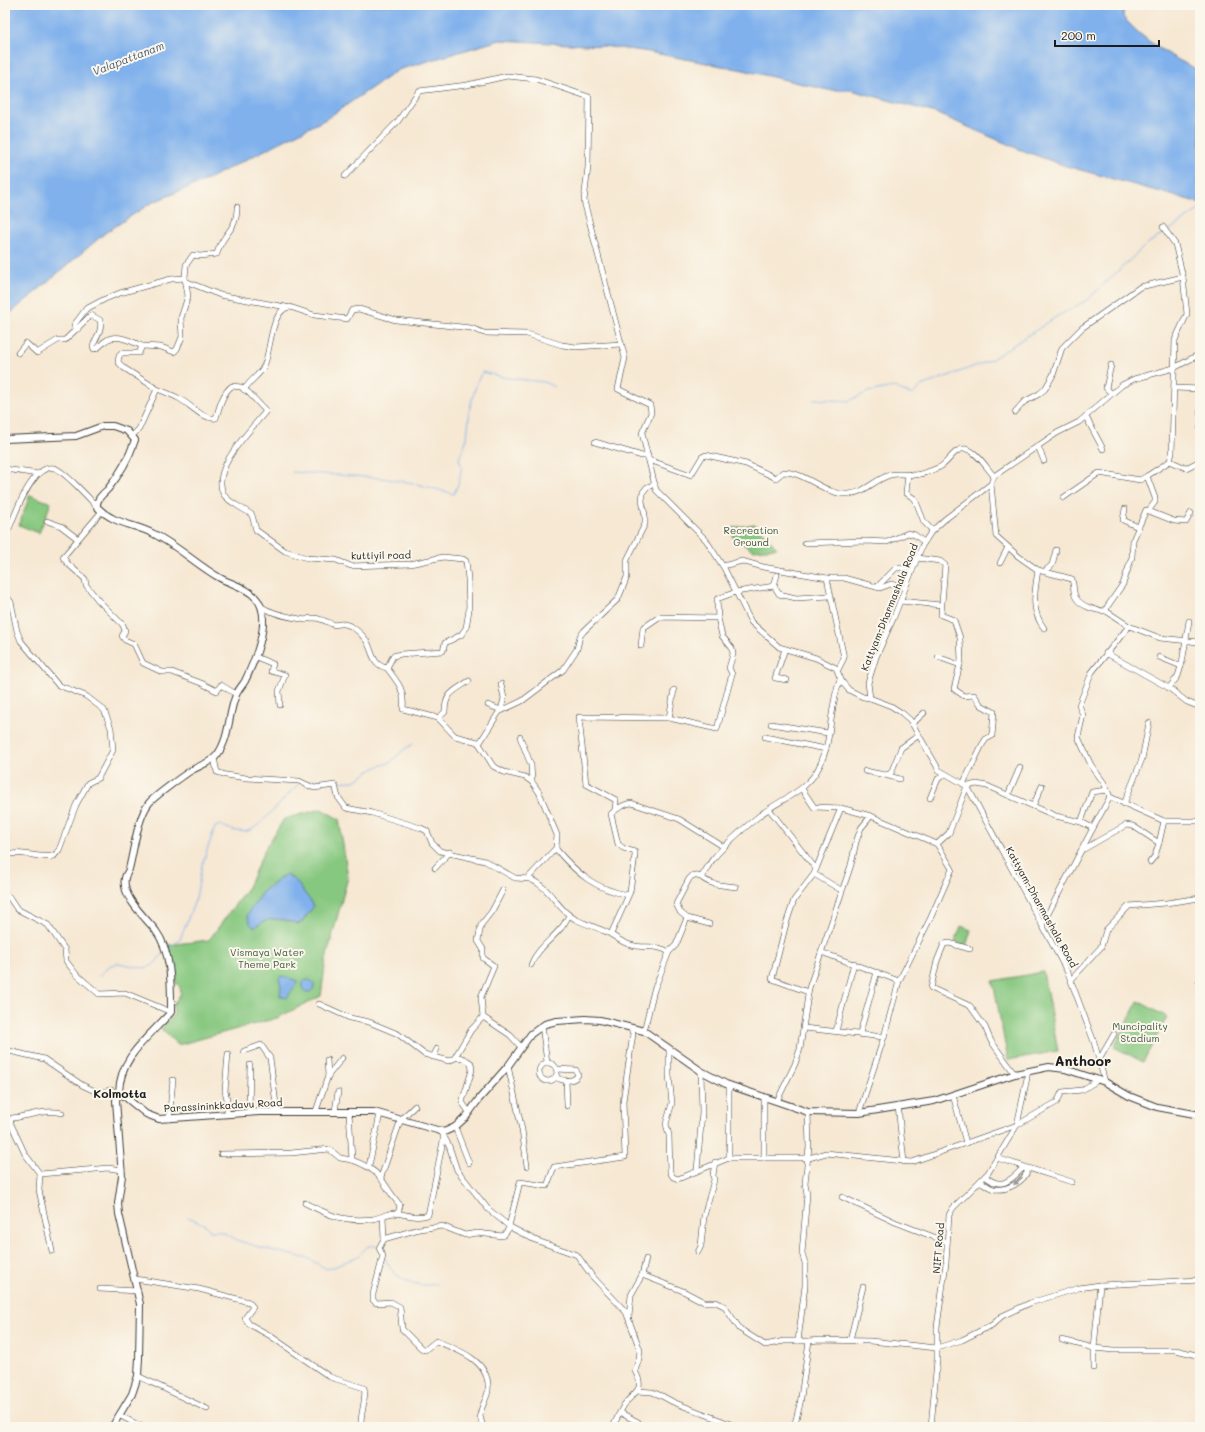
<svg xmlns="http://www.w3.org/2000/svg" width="1205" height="1432" font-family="Mali,sans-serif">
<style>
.green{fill:#87c880;stroke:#52724e}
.water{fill:#80b1ec;stroke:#4e6684}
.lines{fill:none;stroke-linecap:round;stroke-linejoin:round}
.stream{stroke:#80b1ec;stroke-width:1}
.minor-casing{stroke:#3d3b37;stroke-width:6}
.major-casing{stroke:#3d3b37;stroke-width:8}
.minor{stroke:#fff;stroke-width:5}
.major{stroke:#fff;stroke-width:6}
.oneway{fill:#999}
.labels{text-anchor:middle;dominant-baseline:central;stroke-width:4;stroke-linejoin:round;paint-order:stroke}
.park-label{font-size:10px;fill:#41583f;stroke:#fbf7ec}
.street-label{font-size:10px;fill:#1c1c1c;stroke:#fbf7ec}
.water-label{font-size:11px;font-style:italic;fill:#44586f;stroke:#fbf7ec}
.quarter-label{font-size:12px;font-weight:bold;fill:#1c1c1c;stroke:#fbf7ec}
.district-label{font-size:14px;font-weight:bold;fill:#1c1c1c;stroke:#fbf7ec}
</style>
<rect width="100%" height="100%" fill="#fbf7ec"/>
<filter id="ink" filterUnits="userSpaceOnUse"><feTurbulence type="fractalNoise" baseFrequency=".025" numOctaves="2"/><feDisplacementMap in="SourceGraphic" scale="8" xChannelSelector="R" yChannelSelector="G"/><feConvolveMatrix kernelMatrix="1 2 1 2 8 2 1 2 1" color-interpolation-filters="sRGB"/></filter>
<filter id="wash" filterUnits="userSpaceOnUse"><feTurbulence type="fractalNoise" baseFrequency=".012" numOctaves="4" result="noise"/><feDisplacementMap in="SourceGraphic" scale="16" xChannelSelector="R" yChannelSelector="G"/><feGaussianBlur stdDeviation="0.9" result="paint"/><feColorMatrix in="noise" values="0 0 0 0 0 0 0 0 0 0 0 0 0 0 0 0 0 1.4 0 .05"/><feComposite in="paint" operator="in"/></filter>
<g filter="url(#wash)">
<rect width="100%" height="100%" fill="#f6e8d3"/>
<g class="green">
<polygon points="30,495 51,503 39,533 19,525"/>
<polygon points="754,524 777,548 753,550 733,538 733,528"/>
<polygon points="321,809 339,819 348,877 326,959 321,996 277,1018 178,1045 161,1029 174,1014 173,1005 181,993 180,987 172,979 168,945 209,940 248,887 265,849 284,819"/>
<polygon points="961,926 971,930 966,946 955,942"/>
<polygon points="1043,972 1058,1051 1008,1060 993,981"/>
<polygon points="1138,1001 1167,1017 1143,1062 1114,1047"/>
</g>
<g class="water">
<path d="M 5,5 L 1124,5 L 1123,17 C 1145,42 1171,57 1200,71 L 1200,203 L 1066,166 L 1021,150 L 936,113 L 851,90 L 828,90 L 743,70 L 643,51 L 602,46 L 500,40 L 398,70 L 326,119 L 204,181 L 151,203 L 105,233 L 5,318 Z"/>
<path d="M 286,874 L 296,881 L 314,906 L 301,923 L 297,924 C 282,918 267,916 254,928 L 250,923 L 247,915 L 262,892 Z"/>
<polygon points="281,976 298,981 287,998 280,996 281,986 279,979"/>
<circle cx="308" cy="986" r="6"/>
</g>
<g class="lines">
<g class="stream">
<polyline points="1168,231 1200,209"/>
<polyline points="814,399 849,401 868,392 894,387 912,395 921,386 989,361 1056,317 1087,300 1146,245 1165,232"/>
<polyline points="292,472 381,478 413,483 454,494 458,484 462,467 459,459 467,438 470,407 477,382 482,372 507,378 544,382 554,387"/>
<polyline points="306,782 319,780 330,782 355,781 374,768 391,762 402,751 413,744"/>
<path d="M 169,948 L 180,939 L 196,898 L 202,865 L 215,827 L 220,825 C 229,829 238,833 248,831 C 261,827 287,794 299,784"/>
<polyline points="99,976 109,966 118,963 144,968 152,966 164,953"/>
<polyline points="188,1217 206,1225 210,1231 220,1231 239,1241 270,1250 309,1259 327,1269 334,1267 358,1256 368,1246 378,1246"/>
<polyline points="381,1247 383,1248 385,1254"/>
<path d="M 385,1257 C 390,1278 417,1289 437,1284"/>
</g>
</g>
</g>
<g filter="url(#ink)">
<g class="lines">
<g class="minor-casing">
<g id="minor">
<polyline points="345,176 398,121 419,91 467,85 507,76 536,79 589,97 588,167 584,201 625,358 618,389 650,405 651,413 642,433 656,490 706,540 724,568 751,622 779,647 816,658 836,668 842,682 849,690 863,697 870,698"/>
<polyline points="1163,227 1175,244 1183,277 1187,314 1175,340 1172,453 1170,461 1186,468 1200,461"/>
<polyline points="185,281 220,295 286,307"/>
<path d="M 78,329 L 74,325 L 86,309 L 105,299 L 120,293 L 171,279 L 185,278 L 186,265 L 193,255 L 200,256 L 217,254 C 221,234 238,230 237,207"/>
<polyline points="142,346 161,347 174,352 177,349 182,337 181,318 188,296 185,278"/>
<path d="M 18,353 L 26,343 L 37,353 L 58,340 L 65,340 L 91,315 L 100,320 C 103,330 96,337 93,346 L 94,349 C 99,349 100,345 104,342 C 115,332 130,341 142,346 L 139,353 L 122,353 L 119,356 L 118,362 L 124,368 L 157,389 L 139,429 L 133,435"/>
<polyline points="1111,365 1106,388 1111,393"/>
<polyline points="1174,388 1200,389"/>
<path d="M 157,389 C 165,392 173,395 180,399 C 191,405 203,420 216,418 C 219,408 223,392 232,386 L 241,387 L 248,392 L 266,411 C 252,429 209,469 224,495 C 229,503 245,509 252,515 L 256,530 L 285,551 L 307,558 L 336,560 L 351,566 L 410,564 L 443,557 L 463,559 L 466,561 L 468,579 L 469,610 L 466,628 L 461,635 L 445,643 L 443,651 L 401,654 L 393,656 L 387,668 C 371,665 373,650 366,640 C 361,633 352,625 344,624 C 339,623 336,626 332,624 C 323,620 314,615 305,620 C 292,617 274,615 262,607"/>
<path d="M 244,390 C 250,380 260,375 264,366 C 271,352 270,309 290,307 L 314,315 L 347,319 L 352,310 L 359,309 L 396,320 L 471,328 L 484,333 L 527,334 L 562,345 L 576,347 L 621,344"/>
<polyline points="1015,412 1024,402 1039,394 1045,389 1053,375 1062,348 1082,328 1140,287 1183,277"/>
<polyline points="1200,412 1200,414"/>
<polyline points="1086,417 1103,449"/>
<polyline points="1200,428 1200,442"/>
<polyline points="595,442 642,456 648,456"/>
<polyline points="1038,446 1044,461"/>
<path d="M 649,460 L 691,475 L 702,457 L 706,455 L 746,464 L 774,477 L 776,478 L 783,472 C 807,472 825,496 849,494 C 865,493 875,479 890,475 C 898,473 905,474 914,475 C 921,475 933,470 940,467 C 949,462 955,447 966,449 C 977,451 987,469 994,476"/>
<polyline points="5,469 38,474"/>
<polyline points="908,474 906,493 915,499 924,522 932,530"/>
<path d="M 991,484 L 996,536 L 1018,556 L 1038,570 L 1072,579 C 1074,585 1073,591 1075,596 C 1079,606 1096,611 1106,611"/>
<polyline points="1063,498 1099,473 1140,480 1147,476"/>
<polyline points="1125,509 1123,520 1138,527"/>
<polyline points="1149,510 1155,502 1155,498 1147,476 1170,461"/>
<polyline points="102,511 63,557 68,564 85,579 86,585 98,600 123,625 125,631 122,636 125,640 134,644 143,663 162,672 172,672 201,683 217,691 221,685 236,694"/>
<polyline points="47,521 61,526 78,539"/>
<path d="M 9,529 C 15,514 33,463 54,468 C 63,470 90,499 97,507"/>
<polyline points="805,543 866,541 887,542 908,533 915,535 924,542"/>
<polyline points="917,558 940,561 945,565 941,615 954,620 960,638 961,660 954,689 964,696 974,695 981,705 994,712 992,736 986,739 982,745 963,784"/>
<polyline points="1000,563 1008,547"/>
<polyline points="723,566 742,561 763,567 827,578 844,658 838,670"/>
<path d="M 1038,570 C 1035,591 1030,610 1044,628"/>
<polyline points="1045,571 1052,565 1056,550"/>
<polyline points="827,578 844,578 880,588 891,584 905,588"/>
<polyline points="774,586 777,575"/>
<polyline points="877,587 896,568 908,568 912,571"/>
<path d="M 5,595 L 11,602 L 17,631 L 21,641 L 58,685 L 86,696 L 104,710 L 111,728 L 113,750 L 98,778 L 88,783 L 76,805 L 59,850 L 54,856 C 38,859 20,849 5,856"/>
<polyline points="900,601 941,605"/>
<polyline points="718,618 717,599 736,592 774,586 779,594 796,598 830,596"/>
<polyline points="1129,626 1160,638 1199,642"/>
<polyline points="641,646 643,628 659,617 718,618 722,636 732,648 733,654 729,668 732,674 717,729 669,718"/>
<polyline points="785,649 775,678 787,680"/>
<polyline points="256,653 256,657 273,664 271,671 285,675 279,691 280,705"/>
<polyline points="1106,653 1169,688 1187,702 1200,707"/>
<polyline points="938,657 960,665"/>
<polyline points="1159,657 1181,666"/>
<path d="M 387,668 C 398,683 405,689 403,709 L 438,718 L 455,736 L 478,742 L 493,766 L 504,772 L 525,777 L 532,782 L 539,792 L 557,835 L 556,848 L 529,877 L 530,879 C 553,889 556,909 575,919 C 584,924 594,926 604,931 C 612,934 619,941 628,944 C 643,950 655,943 669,952 L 654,990 L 644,1031"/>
<polyline points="1169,688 1178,676 1182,663 1189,621"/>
<polyline points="488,705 501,710 504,698 501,684"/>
<path d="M 438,718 L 445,712 C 445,693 454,691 469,681"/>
<polyline points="771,724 828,733"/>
<polyline points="912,724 924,713"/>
<polyline points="520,737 531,765 532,782"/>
<polyline points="765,737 826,749"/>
<polyline points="479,744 499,712 522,701 563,670 577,649 580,636 584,631 618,599 627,577 627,560 645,524 645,515 642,501 643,492 647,487 655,484"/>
<polyline points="214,758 217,772 226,775 246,778 299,781 314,788 335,785 338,797 346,808 372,813 421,828 427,831 432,843 440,851 485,861 515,878 530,879"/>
<polyline points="865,771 885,775 891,773 901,748 919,735"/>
<polyline points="885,775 900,779"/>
<polyline points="1008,795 1020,767"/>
<polyline points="930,798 938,779 945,774"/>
<polyline points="1124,804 1142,759 1149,723"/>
<polyline points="1033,806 1042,786"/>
<polyline points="769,809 816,869 814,874 794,900 786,924 772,979 808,992"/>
<polyline points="615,810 616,800 586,784 579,717 669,718 674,690"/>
<polyline points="1164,821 1200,821"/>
<polyline points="1081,822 1092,792 1107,790"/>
<polyline points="1093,828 1110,797 1104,783 1091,765 1078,737 1083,715 1079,705 1092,672 1129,626 1106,611 1107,607 1123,584 1132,557 1133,540 1146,510 1174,521 1186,522 1191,513"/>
<polyline points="937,844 949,833 967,786 977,784 987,786 1056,816 1081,822 1093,828 1042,925"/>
<path d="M 556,849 C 577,874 595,889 628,895"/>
<polyline points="1084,849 1126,825 1133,826 1159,843 1164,821 1110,797"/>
<polyline points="1150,862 1155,856 1159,843"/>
<polyline points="435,868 450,852"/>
<polyline points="816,869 841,808"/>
<polyline points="814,874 841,890"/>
<path d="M 701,877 C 711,886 724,885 736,887"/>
<polyline points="5,895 9,897 17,909 48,925 65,950 66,961 76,974 99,994 125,993 171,1012"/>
<polyline points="687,918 709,924"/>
<path d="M 611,934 L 630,892 L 635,855 L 635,852 L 623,848 L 618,844 L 611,814 C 617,808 622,805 631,803 L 679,819 L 724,847"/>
<polyline points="970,949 949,943 944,944 937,961 931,988 970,1006 985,1027 991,1041 1015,1074"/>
<path d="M 669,952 L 676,945 L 687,918 L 680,912 L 676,904 L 689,879 L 693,875 L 701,877 C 706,871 708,865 713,859 C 726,843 743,829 759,816 C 780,799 807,792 819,767 C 833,740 829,707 840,679"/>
<polyline points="821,952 899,981"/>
<path d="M 531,965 C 536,950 551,940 561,928 C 564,925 567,919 569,915"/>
<polyline points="1071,980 1101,947 1106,930 1129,906 1166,903 1200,898"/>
<polyline points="1199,982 1200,984"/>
<path d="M 319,1004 L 350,1018 L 369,1022 L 398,1034 L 424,1054 L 449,1061 C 458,1055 463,1057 471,1063 L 472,1070 L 462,1102 L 469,1112"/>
<polyline points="483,1017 481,997 494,966 483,958 483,949 478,941 481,925 492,911 503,890"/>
<polyline points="542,1026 547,1062"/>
<polyline points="804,1028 884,1037"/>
<polyline points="836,1031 854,963"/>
<polyline points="860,1033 877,972"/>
<polyline points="669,1049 669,1075 672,1103 666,1124 669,1135 670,1172 673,1177 678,1179 729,1158 764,1158"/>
<polyline points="5,1050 44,1059 82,1085 99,1093 109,1090 119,1092"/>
<polyline points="244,1051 261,1045 270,1058 277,1112"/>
<polyline points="433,1057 437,1049"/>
<polyline points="455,1057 471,1030 483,1017 510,1035 521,1047"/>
<polyline points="1099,1060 1114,1034"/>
<circle cx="548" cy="1072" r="9"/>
<polyline points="508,1066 522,1130 527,1166"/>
<polyline points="328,1076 342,1058"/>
<path d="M 555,1077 C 562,1081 573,1083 578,1075 L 576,1070 L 556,1069"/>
<polyline points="566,1080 567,1106"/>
<polyline points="1105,1082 1094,1042 1068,973 967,786 939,770 910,720 902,713 891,706 870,698 868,683 876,657 893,619 922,546 931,532 944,520 991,484 994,476 1057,433 1079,422 1122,385 1134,379 1174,368 1200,354"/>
<polyline points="729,1085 729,1158"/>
<polyline points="953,1095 966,1143"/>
<polyline points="764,1098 764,1158 809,1158 826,1153 912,1162 1017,1125 1057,1102 1062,1092 1082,1090 1095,1082 1094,1078"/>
<polyline points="777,1101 795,1064 800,1049 809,988 851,865 856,842 861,828 871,816 841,808 814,807 802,789"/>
<polyline points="898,1106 904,1162"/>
<polyline points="316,1111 328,1076 327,1060"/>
<polyline points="335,1111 338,1092"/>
<path d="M 62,1113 C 45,1109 30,1116 12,1118 L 10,1122 L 25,1154 L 40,1174 L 108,1168 L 122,1170"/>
<polyline points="249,1113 250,1065"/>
<polyline points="859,1113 884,1037 899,981 931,917 952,869 937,844 871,816"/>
<polyline points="227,1114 227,1099 225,1091 228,1054"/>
<polyline points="169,1119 173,1080"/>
<polyline points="455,1127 469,1163"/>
<path d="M 441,1131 L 449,1146 L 457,1170 L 488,1209 L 510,1227 L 535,1240 L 577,1255 L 592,1276 L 626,1312 L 640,1350 L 639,1359 L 635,1371 C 646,1391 634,1391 624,1405 C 621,1410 616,1420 613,1427"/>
<polyline points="221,1154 291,1153 329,1149 340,1158 352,1160 349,1112"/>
<polyline points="997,1158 1072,1182"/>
<path d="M 352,1160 C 385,1172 380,1182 400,1205 L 398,1214"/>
<polyline points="369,1166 380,1114"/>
<polyline points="697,1170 702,1113 701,1071"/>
<polyline points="40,1174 39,1190 52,1251"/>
<polyline points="381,1177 401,1119 415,1106"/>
<path d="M 980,1181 C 985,1184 989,1188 994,1189 C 1007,1191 1024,1182 1028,1170 L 1023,1168 C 1011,1180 1001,1191 985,1176"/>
<polyline points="842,1197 895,1222 947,1242"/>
<path d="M 305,1203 C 331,1216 343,1222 373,1219 C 380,1218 388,1213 394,1213 C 407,1214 416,1219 428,1215 L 444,1136"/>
<path d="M 383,1217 L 384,1239 L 379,1248 L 383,1256 L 373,1294 L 373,1300 L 376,1303 L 391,1302 L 400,1307 L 402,1329 L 421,1348 L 425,1350 L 436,1341 C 459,1350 491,1361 488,1391 C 487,1399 481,1406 480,1415 C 480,1419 483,1423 482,1427"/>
<polyline points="509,1226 520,1182 547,1186 554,1167 625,1157 623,1101 633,1034 631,1028"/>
<polyline points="384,1239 419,1229 442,1226 465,1235 477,1233 503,1236 510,1227"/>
<polyline points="698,1252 701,1246 704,1216 714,1180 713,1175 715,1162"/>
<polyline points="642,1275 646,1259"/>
<path d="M 135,1279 L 199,1289 L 249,1302 L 253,1307 L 245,1318 L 249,1324 L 269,1335 L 330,1377 L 364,1388 C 367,1395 361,1413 361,1422 L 366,1427"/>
<polyline points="100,1289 138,1291"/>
<polyline points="629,1317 631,1295 642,1275 683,1291 704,1302 716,1302 724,1306 740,1329 765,1345 784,1341 809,1341 800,1404 794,1427"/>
<polyline points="850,1340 863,1287"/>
<polyline points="1062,1340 1094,1348 1100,1285 1200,1280"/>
<polyline points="798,1341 805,1286 805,1263 802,1253 807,1194 805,1183 809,1147 808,1112"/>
<polyline points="809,1341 820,1340 870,1341 937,1348 962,1340 992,1325 1002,1316 1030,1303 1079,1288 1100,1285"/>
<polyline points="1094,1368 1094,1348 1113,1350 1176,1350 1200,1356"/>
<polyline points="138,1376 207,1409"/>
<polyline points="637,1391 652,1392 662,1396 673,1402 738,1427"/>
<polyline points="621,1413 638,1422"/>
<polyline points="119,1415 142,1427"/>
<polyline points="931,1427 937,1360 937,1327 946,1263 949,1215 953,1208 988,1173 1017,1125 1027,1078 1027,1071"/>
</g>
</g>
<g class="major-casing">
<g id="major">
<path d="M 5,439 L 76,436 L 103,426 L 113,426 L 127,431 L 135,440 C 129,458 120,474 108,489 C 103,494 96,499 97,507 C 115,525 133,523 154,534 C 178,546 197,565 220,578 C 231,584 246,587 255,597 C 274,616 255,660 245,681 C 242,686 238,690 236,695 C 228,714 230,738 217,755 C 212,762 201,765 194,769 C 186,773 154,797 149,803 C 137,819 134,850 129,869 C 128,873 125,875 125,878 C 121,897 146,918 156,931 C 172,953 171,986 171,1012 C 150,1036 120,1056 119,1092 L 146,1114 L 159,1119 L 259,1112 L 374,1112 L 444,1132 L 455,1127 L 466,1117 L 479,1099 L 508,1066 L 531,1034 L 545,1024 L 557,1021 L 585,1019 L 600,1020 L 644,1031 L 701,1071 L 726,1084 L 808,1112 L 859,1113 L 934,1101 L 1015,1074 L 1049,1067 L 1065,1069 L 1105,1082 L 1129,1096 L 1157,1107 L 1200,1115"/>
<polyline points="112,1427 132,1394 138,1376 139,1358 140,1304 119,1214 118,1203 122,1176 116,1101 117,1095 119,1092"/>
</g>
</g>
<use href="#minor" class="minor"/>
<use href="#major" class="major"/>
</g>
<defs><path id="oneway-solid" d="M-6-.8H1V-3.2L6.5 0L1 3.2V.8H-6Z"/></defs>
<use class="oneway" href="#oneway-solid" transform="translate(1018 1181) rotate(139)"/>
</g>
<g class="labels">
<g class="park-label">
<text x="751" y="530">Recreation<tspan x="751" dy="12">Ground</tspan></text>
<text x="267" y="952">Vismaya Water<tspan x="267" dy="12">Theme Park</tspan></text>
<text x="1140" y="1026">Muncipality<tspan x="1140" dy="12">Stadium</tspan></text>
</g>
<g class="street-label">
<text transform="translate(381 555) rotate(-1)">kuttiyil road</text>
<text transform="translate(889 607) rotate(-68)">Kattyam-Dharmashala Road</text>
<text transform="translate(1042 907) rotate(61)">Kattyam-Dharmashala Road</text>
<text transform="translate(223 1105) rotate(-3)">Parassininkkadavu Road</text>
<text transform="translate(938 1248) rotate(-85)">NIFT Road</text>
</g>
<g class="water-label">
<text transform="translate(128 58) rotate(-21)">Valapattanam</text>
</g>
<g class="quarter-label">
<text x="120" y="1093">Kolmotta</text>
</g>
<g class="district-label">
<text x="1083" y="1060">Anthoor</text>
</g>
</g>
<rect width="1205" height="1432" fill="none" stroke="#fbf7ec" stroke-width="20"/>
<path d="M1055 40v6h104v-6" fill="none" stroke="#1c1c1c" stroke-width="2"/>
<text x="1061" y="40" font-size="12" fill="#1c1c1c" stroke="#fbf7ec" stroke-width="3" paint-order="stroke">200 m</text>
</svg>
